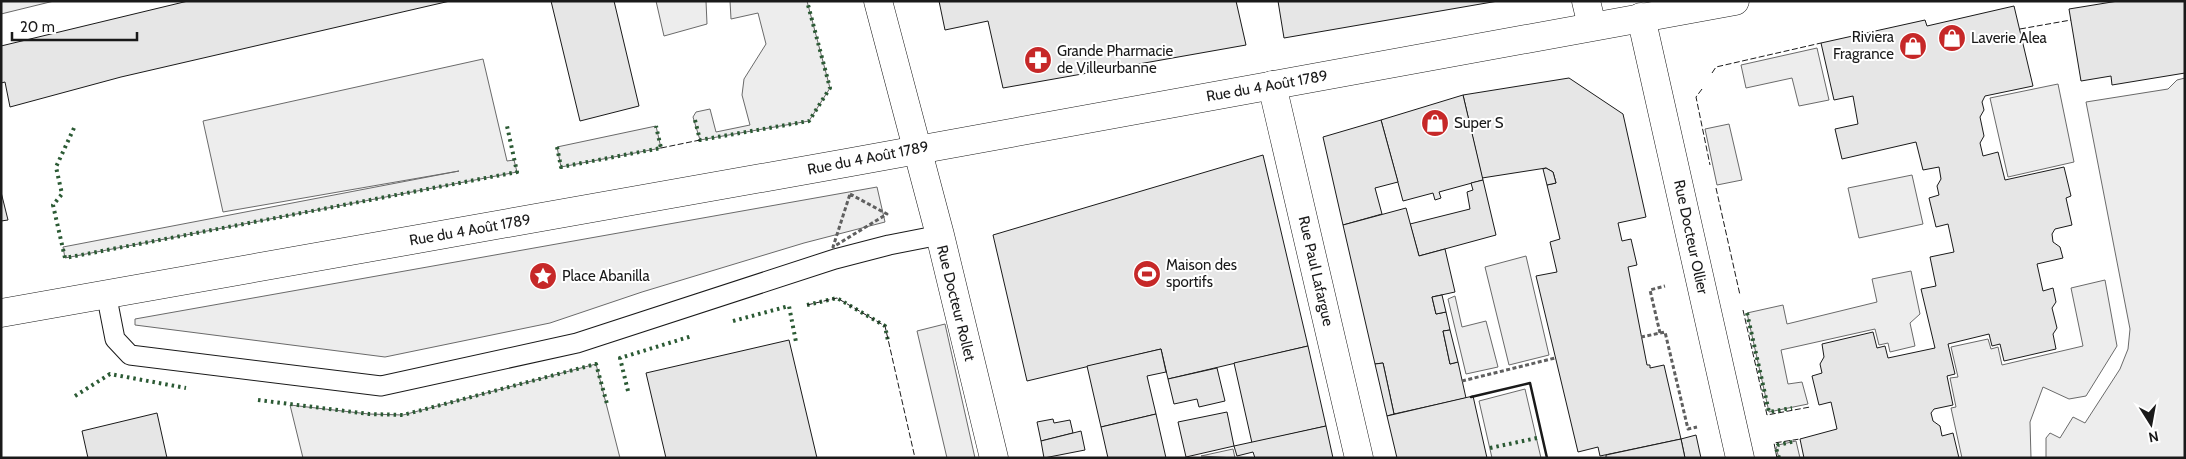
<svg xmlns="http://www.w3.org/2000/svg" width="2186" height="459" font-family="Cabin,sans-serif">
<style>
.built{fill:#ededed;stroke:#6a6a6a}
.building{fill:#e6e6e6;stroke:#1a1a1a}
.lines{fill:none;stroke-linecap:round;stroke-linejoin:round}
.lane-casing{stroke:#1a1a1a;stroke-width:21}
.street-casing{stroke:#1a1a1a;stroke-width:29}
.secondary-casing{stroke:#1a1a1a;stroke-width:29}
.path{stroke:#5f5f5f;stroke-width:3;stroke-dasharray:4 2.5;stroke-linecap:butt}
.lane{stroke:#fff;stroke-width:19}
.street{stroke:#fff;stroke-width:28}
.secondary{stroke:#fff;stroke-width:28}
.hedge{stroke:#2b5a34;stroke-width:4;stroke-dasharray:2.5 4;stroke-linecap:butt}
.fence{stroke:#1a1a1a;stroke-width:1;stroke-dasharray:6 2.5;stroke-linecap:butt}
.wall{stroke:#1a1a1a;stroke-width:2.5}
.labels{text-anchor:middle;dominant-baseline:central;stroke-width:4;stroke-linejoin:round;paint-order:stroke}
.poi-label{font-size:15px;fill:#1a1a1a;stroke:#fff;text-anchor:start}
.street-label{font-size:15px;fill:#1a1a1a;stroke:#fff}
</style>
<rect width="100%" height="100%" fill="#fff"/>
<g class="built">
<polygon points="1,1 54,1 1,14"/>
<polygon points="656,1 706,1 707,24 664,36"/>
<polygon points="730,1 807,1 830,88 809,121 700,140 693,117 696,112 710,109 716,132 750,125 742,95 744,79 766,44 758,13 731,19"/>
<polygon points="1817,48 1829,100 1799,106 1792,78 1746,88 1741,65"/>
<polygon points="483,59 507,161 514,160 517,172 65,258 63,247 459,171 223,212 203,121"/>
<polygon points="2185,78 2185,458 2046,458 2046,438 2050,433 2060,438 2073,417 2085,423 2120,369 2128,349 2130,329 2086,102 2168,89 2177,80"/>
<polygon points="2058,84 2074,162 2008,177 1990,98"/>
<polygon points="1729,124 1742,180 1717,185 1705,129"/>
<polygon points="656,126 661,148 561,167 557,147"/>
<polygon points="1912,175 1923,224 1859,238 1848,188"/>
<polygon points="877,187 885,222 804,243 642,292 550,323 385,357 135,325 135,319"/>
<polygon points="1526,256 1549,355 1509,365 1485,267"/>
<polygon points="1911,271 1920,314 1910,323 1915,346 1890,352 1888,343 1879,345 1875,329 1781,350 1788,384 1802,382 1808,404 1769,412 1747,313 1783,305 1787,324 1877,302 1872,279"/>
<polygon points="2105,280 2117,346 2086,396 2069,399 2043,387 2030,422 2031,458 1962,458 1951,408 1956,407 1950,378 1958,377 1951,347 1988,339 1991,349 1998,347 2002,365 2083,346 2071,288"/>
<polygon points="1455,296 1462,327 1486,321 1498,367 1466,374 1448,299"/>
<polygon points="945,324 975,458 947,458 917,331"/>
<polygon points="596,364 620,458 303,458 290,405 369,414 403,415"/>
<polygon points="1525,389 1541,458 1492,458 1479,401"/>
<polygon points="1796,441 1800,458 1779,458 1776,448 1778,445"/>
<polygon points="1233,449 1235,458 1201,456"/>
</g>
<g class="building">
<polygon points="188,1 450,1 121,77 10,107 5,82 1,83 1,46"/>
<polygon points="551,1 614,1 639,106 580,121"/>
<polygon points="939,1 1236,1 1246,45 1003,88 988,21 945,30"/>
<polygon points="1278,1 1498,1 1284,38"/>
<polygon points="2118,1 2185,1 2185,73 2112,85 2111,76 2081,81 2069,9"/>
<polygon points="2014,6 2033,86 1985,96 1982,102 1984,110 1980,117 1984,136 1980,143 1983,156 1998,152 2005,180 2064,167 2071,196 2066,198 2072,225 2055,229 2052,234 2053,242 2060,247 2063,258 2037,264 2043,291 2053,288 2056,302 2052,308 2057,328 2053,334 2056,349 2004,361 2000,344 1992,346 1989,334 1948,344 1955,374 1947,376 1953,405 1934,409 1931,413 1933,421 1940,426 1942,436 1953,433 1959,458 1804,458 1800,439 1837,429 1831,402 1819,405 1812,376 1822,373 1820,364 1824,357 1822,344 1873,332 1877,348 1885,346 1888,358 1935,348 1921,289 1936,286 1930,257 1954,252 1948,224 1936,227 1929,198 1939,195 1937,186 1941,179 1939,167 1923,170 1916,142 1842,159 1835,129 1858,124 1853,96 1834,100 1821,43 1925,20 1927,26"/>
<polygon points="1569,78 1623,114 1646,217 1618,223 1622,241 1631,239 1637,265 1628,267 1647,365 1650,365 1650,368 1664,365 1681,439 1600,456 1598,447 1578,452 1536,276 1557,272 1550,242 1560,239 1547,185 1556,183 1553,172 1546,168 1482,178 1463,95"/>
<polygon points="1463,95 1483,180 1439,192 1441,198 1435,200 1433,193 1403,201 1381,120"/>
<polygon points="1381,120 1398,182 1375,188 1382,214 1343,225 1323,137"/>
<polygon points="1263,155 1308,346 1168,379 1161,349 1027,381 993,235"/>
<polygon points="1546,168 1553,172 1556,183 1547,185 1543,169"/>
<polygon points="1483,180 1496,235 1419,256 1410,224 1470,209 1467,192 1473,190 1471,183"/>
<polygon points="1,192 8,220 1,221"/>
<polygon points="1406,208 1419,256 1445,249 1455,292 1432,297 1436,314 1446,312 1450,330 1443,331 1450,364 1458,362 1466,398 1394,414 1383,363 1375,364 1343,225"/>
<polygon points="1442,295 1446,312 1436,314 1432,297"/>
<polygon points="1450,330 1458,362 1450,364 1443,331"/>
<polygon points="789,340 817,458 666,458 646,373"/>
<polygon points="1308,346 1326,426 1252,443 1234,363"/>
<polygon points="1161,349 1166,372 1147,376 1156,414 1101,427 1087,366"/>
<polygon points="1383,363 1394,414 1387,416 1375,364"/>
<polygon points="1217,368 1225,401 1199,407 1197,399 1174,404 1168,379"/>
<polygon points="1473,396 1487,458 1397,458 1387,416"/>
<polygon points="1227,412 1234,446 1186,457 1178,422"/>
<polygon points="157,413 167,458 88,458 82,431"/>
<polygon points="1156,414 1166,458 1108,458 1101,427"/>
<polygon points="1053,419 1054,423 1070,420 1073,433 1041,441 1037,422"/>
<polygon points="1326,426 1333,458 1255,458 1253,452 1237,456 1234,446"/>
<polygon points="1081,431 1085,450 1044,458 1041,441"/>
<polygon points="1696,435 1701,458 1685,458 1681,439"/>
<polygon points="1681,439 1685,458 1606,458 1606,455"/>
</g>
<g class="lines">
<g class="lane-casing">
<polyline id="lane" points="106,293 115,339 130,355 381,386 577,343 835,259 889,245 940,235"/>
</g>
<g class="street-casing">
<g id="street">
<polyline points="1586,1 1592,26"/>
<polyline points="1641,17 1740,458"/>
<polyline points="1272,85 1359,458"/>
</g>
</g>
<g class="secondary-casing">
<g id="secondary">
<polyline points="878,1 940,235 994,458"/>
<polyline points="1,313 846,163 1735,1"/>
</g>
</g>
<g class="path">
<polygon points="850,194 887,214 833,247"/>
<polyline points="1660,333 1650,290 1665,286"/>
<polyline points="1641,337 1665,332 1688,429 1697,427"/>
<polyline points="1462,381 1555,358"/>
</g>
<use href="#lane" class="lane"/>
<use href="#street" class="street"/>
<use href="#secondary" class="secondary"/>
<g class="hedge">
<polyline points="695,120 700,140 809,121 830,88 807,1"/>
<polyline points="74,128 56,167 62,194 53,205 65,258 517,172 507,126"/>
<polyline points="557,147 561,167 661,148 656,126"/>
<polyline points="807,305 837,298 885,326 888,341"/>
<polyline points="1747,313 1769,412 1792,408"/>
<polyline points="733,321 789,306 796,342"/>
<polyline points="628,391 620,358 692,336"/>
<polyline points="75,396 110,374 186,388"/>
<polyline points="258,400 369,414 403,415 596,364 607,404"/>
<polyline points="1490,448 1537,438"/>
<polyline points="1779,458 1776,448 1778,445 1796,441"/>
</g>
<g class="fence">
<polyline points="2020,29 2071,20"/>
<polyline points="1712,73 1716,67 1821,43"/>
<polyline points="1702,89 1696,97 1710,165"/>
<polyline points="661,148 700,140"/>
<polyline points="1716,188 1740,295"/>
<polyline points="807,305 837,298 885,326 915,458"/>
<polyline points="1743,310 1767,415 1810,407"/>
<polyline points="1777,458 1774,443 1800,439"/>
</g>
<polyline class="wall" points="1471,397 1530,383 1547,458"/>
</g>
<defs>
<g id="shop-disc" transform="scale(1.4375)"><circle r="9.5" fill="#c62828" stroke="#fff"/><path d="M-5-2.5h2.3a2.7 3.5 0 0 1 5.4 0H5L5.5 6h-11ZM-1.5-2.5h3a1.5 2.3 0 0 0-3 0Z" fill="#fff"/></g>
<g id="pharmacy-disc" transform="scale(1.4375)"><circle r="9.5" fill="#c62828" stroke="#fff"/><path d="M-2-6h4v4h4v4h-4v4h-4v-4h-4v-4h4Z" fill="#fff"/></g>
<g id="stadium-disc" transform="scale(1.4375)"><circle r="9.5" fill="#c62828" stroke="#fff"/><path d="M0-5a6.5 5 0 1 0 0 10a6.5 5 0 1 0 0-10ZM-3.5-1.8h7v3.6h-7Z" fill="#fff"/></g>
<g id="sight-disc" transform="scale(1.4375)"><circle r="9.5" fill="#c62828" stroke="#fff"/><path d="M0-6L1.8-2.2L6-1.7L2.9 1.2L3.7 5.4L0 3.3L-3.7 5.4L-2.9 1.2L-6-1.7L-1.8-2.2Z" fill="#fff"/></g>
</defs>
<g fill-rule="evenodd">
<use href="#shop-disc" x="1952" y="38"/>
<use href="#shop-disc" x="1913" y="46"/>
<use href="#pharmacy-disc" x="1038" y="60"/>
<use href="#shop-disc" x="1435" y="123"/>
<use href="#stadium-disc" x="1147" y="274"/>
<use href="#sight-disc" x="543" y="276"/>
</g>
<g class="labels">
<g class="poi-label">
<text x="1894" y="37" text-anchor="end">Riviera<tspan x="1894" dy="17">Fragrance</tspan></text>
<text x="1971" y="38">Laverie Alea</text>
<text x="1057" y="51">Grande Pharmacie<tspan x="1057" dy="17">de Villeurbanne</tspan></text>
<text x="1454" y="123">Super S</text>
<text x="1166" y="265">Maison des<tspan x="1166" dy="17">sportifs</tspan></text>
<text x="562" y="276">Place Abanilla</text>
</g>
<g class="street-label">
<text transform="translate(1267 86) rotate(-10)">Rue du 4 Août 1789</text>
<text transform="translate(868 158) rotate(-11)">Rue du 4 Août 1789</text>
<text transform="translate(470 230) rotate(-10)">Rue du 4 Août 1789</text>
<text transform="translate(1691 237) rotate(78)">Rue Docteur Ollier</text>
<text transform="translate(1316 271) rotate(77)">Rue Paul Lafargue</text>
<text transform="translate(956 303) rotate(76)">Rue Docteur Rollet</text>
</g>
</g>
<rect width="2186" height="459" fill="none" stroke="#1a1a1a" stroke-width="5"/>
<g transform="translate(2151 424) rotate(169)" stroke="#ffffff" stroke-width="4" paint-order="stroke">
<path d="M0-4L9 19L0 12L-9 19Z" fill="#1a1a1a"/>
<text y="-8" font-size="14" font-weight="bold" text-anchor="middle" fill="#1a1a1a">N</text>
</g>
<path d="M12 32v8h125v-8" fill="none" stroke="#1a1a1a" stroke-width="2.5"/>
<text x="20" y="32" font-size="15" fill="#1a1a1a" stroke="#ffffff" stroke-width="4" paint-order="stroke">20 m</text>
</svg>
